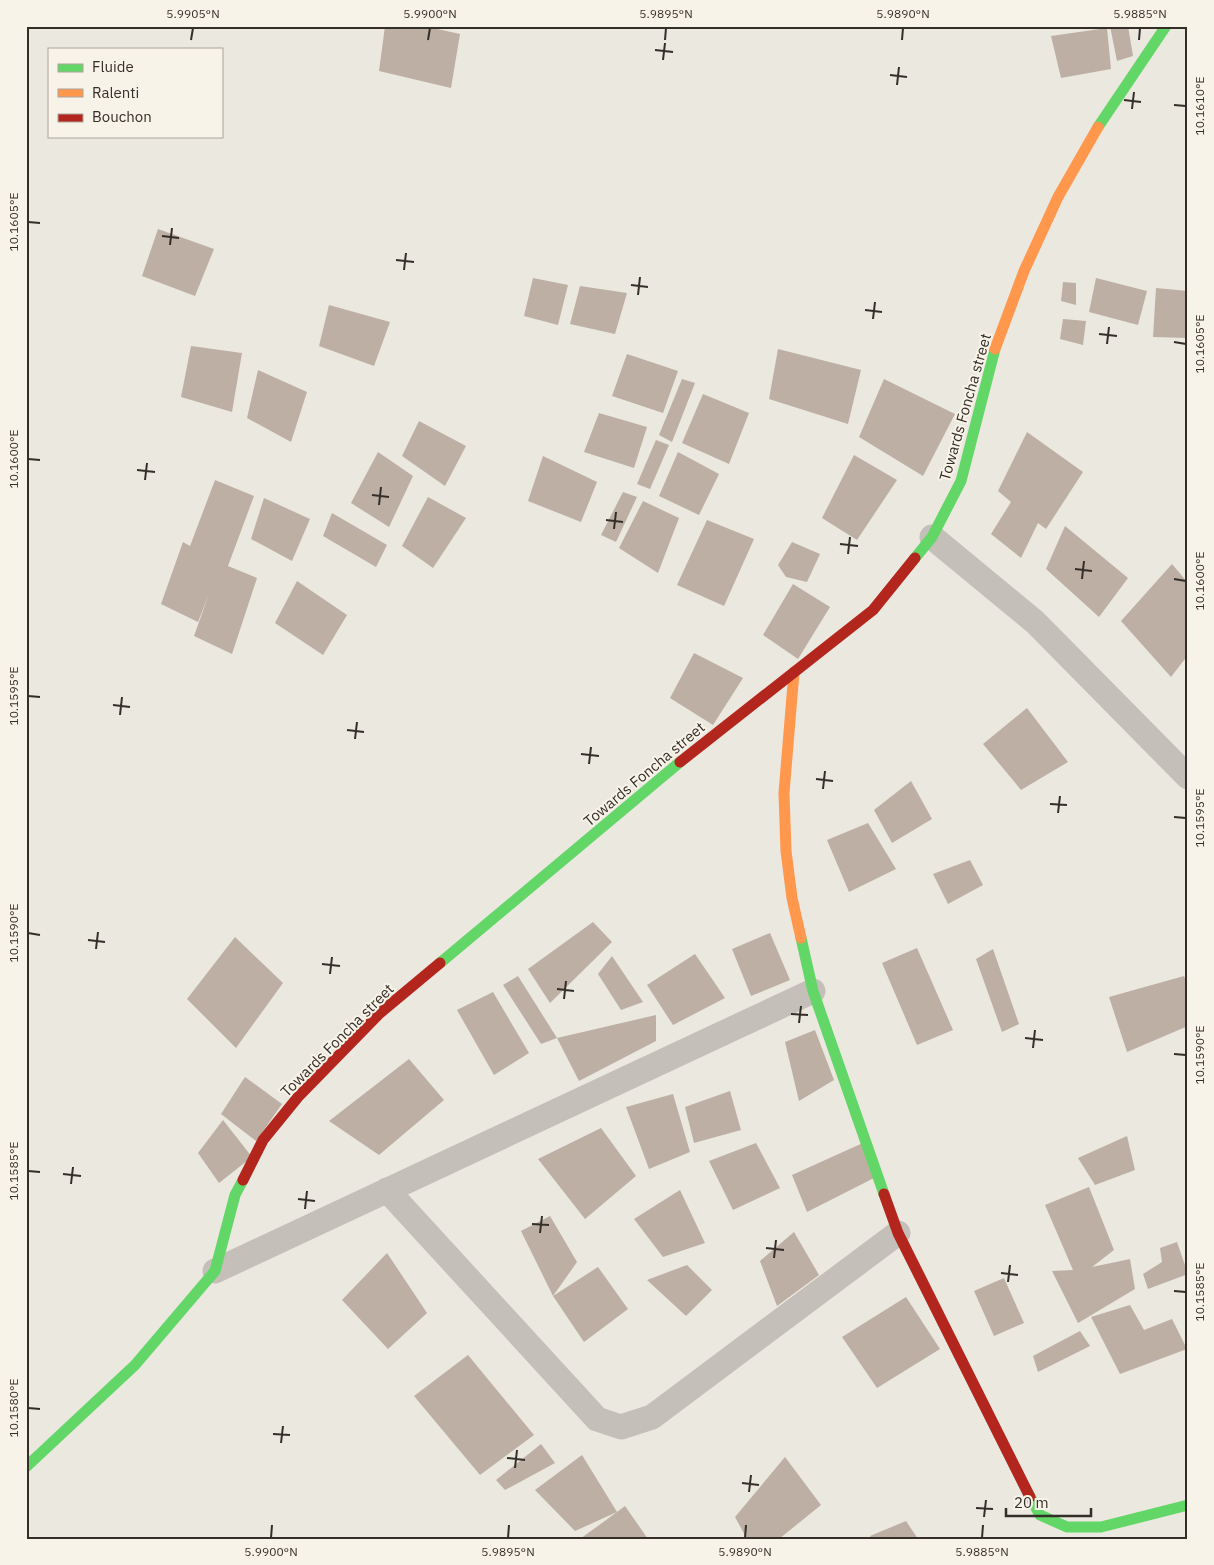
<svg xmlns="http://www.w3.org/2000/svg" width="1214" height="1565" font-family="'IBM Plex Sans',sans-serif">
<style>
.building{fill:#bdafa4}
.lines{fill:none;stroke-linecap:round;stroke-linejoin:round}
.street{stroke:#c4c0b9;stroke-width:25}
.fast{stroke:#63d668;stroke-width:11}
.slow{stroke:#ff974d;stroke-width:11}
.jam{stroke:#b3261e;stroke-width:11}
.ticks{fill:none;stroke:#342e28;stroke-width:2}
.labels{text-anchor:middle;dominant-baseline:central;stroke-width:4;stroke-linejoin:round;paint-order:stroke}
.street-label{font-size:15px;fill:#342e28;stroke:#f8f3e8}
.neatline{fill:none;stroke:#342e28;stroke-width:2}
.ticks-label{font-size:12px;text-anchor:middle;fill:#342e28}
</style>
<rect width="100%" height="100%" fill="#ebe8e0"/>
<g class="building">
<polygon points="385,26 424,26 460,34 451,88 379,71"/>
<polygon points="1110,26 1128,26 1133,56 1117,61"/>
<polygon points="1107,28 1111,69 1061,78 1051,36"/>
<polygon points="158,229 214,249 195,296 142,276"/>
<polygon points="533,278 568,285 558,325 524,316"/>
<polygon points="1096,278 1147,291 1138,325 1089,312"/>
<polygon points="1063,282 1076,283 1076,305 1061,301"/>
<polygon points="580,286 627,293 615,334 570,324"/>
<polygon points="1156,288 1188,291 1188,338 1153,337"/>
<polygon points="329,305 390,322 374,366 319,346"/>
<polygon points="1063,319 1086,321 1083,345 1060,339"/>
<polygon points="191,346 242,353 232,412 181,397"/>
<polygon points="778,349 861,370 848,424 769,399"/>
<polygon points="627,354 678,371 663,413 612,396"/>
<polygon points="258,370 307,392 291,442 247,418"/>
<polygon points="682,379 695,383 672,442 659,435"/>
<polygon points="884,379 955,414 923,476 859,437"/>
<polygon points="703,394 749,413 729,464 682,443"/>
<polygon points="599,413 647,427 634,468 584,452"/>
<polygon points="419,421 466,446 445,486 402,456"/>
<polygon points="1027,432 1083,472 1046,529 1038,523 1021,558 991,534 1011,502 998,491"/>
<polygon points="656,440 669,445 650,489 637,484"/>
<polygon points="378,452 413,476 389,527 351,503"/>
<polygon points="678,452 719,474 699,515 659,496"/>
<polygon points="854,455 897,480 857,540 822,518"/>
<polygon points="543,456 597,482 581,522 528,501"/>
<polygon points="215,480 254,496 228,566 257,578 232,654 194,636 209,594 198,622 161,604 183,542 190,546"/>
<polygon points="623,492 637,497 616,542 601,535"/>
<polygon points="428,497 466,518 433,568 402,546"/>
<polygon points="264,498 310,519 292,561 251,539"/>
<polygon points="643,501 679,518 658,573 619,548"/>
<polygon points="332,513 387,545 376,567 323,536"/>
<polygon points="707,520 754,539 724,606 677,585"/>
<polygon points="1065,526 1128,578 1099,617 1046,569"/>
<polygon points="792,542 820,554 807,582 786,577 778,565"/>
<polygon points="1172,564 1188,583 1188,655 1171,677 1121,621"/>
<polygon points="297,581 347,615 323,655 275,623"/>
<polygon points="793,584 830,607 798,659 763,635"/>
<polygon points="694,653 743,678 713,725 670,698"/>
<polygon points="1027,708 1068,762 1021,790 983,744"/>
<polygon points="911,781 932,819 892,843 874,810"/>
<polygon points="868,823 896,869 849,892 827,840"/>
<polygon points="970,860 983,885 948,904 933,874"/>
<polygon points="593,922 612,942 550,1003 528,969"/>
<polygon points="770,933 790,980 751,996 732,949"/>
<polygon points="235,937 283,983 236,1048 187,999"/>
<polygon points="917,948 953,1030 917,1045 882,963"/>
<polygon points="993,949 1019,1024 1002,1032 976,959"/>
<polygon points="695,954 725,998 673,1025 647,985"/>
<polygon points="612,956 643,1002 621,1010 598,974"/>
<polygon points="518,976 557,1038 541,1044 503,985"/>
<polygon points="1184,976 1188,985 1188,1026 1127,1052 1109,997"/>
<polygon points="493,992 529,1053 494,1075 457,1010"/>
<polygon points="656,1015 656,1041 579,1081 557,1038"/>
<polygon points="815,1030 834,1080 799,1101 785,1042"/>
<polygon points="409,1059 444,1100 379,1155 329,1121"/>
<polygon points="245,1077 282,1104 256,1141 221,1114"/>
<polygon points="730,1091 741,1130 694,1143 685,1107"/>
<polygon points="673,1094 690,1152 649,1169 626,1107"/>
<polygon points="223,1120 252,1157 219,1183 198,1153"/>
<polygon points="601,1128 636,1176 585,1219 538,1159"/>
<polygon points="1127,1136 1135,1170 1095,1185 1078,1158"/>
<polygon points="865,1142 878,1176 807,1212 792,1175"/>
<polygon points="756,1143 780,1188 733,1210 709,1161"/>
<polygon points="1089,1187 1114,1250 1092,1267 1130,1259 1135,1289 1078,1323 1052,1271 1073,1270 1045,1205"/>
<polygon points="680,1190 705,1243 663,1257 634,1219"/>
<polygon points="550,1216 577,1262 553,1296 521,1231"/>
<polygon points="794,1232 819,1275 777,1306 760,1261"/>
<polygon points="1177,1242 1188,1274 1148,1289 1143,1274 1162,1262 1160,1248"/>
<polygon points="387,1253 427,1313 388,1349 342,1300"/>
<polygon points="687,1265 712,1290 686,1316 647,1280"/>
<polygon points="598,1267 628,1309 584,1342 553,1296"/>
<polygon points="1004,1278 1024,1323 994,1336 974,1291"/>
<polygon points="906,1297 940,1349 877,1388 842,1337"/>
<polygon points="1130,1305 1144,1330 1172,1319 1187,1349 1120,1374 1091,1317"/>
<polygon points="1080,1331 1090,1346 1038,1372 1033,1356"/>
<polygon points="468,1355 534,1435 480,1475 414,1396"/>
<polygon points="541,1444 555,1463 505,1490 496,1480"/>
<polygon points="582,1455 617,1512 575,1531 535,1490"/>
<polygon points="785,1457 821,1505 779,1539 747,1539 735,1517"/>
<polygon points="625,1506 648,1539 580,1539 617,1512"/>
<polygon points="906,1521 918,1539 872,1539 870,1536"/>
</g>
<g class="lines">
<g class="street">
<polyline points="932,537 1035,622 1188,777"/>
<polyline points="387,1190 597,1419 621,1427 652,1417 898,1233"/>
<polyline points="215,1271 813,991"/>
</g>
<g class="fast">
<polyline points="1098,127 1166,26"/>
<polyline points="915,558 932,537 961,481 995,349"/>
<polyline points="801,938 813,991 884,1194"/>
<polyline points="440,963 680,762"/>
<polyline points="26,1467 135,1365 215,1271 235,1195 243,1180"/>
<polyline points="1030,1497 1040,1515 1067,1527 1101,1527 1188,1505"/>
</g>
<g class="slow">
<polyline points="995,349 1024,271 1058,197 1098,127"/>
<polyline points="794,672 784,793 786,851 792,898 801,938"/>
</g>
<g class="jam">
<polyline points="680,762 873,610 915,558"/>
<polyline points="243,1180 263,1140 298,1097 380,1013 440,963"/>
<polyline points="884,1194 898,1233 1030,1497"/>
</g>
</g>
<path class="ticks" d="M 191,40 L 193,28M 428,40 L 430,28M 665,40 L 666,28M 902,40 L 903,28M 1139,40 L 1140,28M 655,50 L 673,52M 663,60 L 665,43M 890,75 L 907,77M 897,85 L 899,67M 1124,100 L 1141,102M 1174,105 L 1186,106M 1132,109 L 1134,92M 28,222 L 40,223M 162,236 L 179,238M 170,245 L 172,228M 396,260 L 414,262M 404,270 L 406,253M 631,285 L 648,287M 638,295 L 640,277M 865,310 L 882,312M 873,319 L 875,302M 1099,334 L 1117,336M 1174,342 L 1186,344M 1107,344 L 1109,327M 28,459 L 40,460M 137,470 L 155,472M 145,480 L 147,463M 372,495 L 389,497M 379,505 L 381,487M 606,520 L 623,522M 614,529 L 616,512M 840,544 L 858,546M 848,554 L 850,537M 1075,569 L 1092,571M 1082,579 L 1084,561M 1174,579 L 1186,581M 28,696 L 40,697M 113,705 L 130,707M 120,715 L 122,697M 347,730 L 364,732M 355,739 L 357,722M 581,754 L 599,756M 589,764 L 591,747M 816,779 L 833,781M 823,789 L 825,771M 1050,804 L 1067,805M 1058,813 L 1060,796M 1174,817 L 1186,818M 28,933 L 40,935M 88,940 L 105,942M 96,949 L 98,932M 322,964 L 340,966M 330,974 L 332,957M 557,989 L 574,991M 564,999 L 566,981M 791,1014 L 808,1015M 799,1023 L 801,1006M 1025,1038 L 1043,1040M 1033,1048 L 1035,1030M 1174,1054 L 1186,1055M 28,1171 L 40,1172M 63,1174 L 81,1176M 71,1184 L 73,1167M 298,1199 L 315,1201M 305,1209 L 307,1191M 532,1224 L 549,1225M 540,1233 L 542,1216M 766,1248 L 784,1250M 774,1258 L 776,1240M 1001,1273 L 1018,1275M 1008,1282 L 1010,1265M 1174,1291 L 1186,1292M 28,1408 L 40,1409M 273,1434 L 290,1435M 281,1443 L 283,1426M 507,1458 L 525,1460M 515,1468 L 517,1450M 742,1483 L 759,1485M 749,1492 L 751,1475M 976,1508 L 993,1509M 984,1517 L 986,1500M 271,1538 L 272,1525M 508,1538 L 509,1525M 745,1538 L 746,1525M 982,1538 L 983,1525"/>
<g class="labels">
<g class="street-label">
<text transform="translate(965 407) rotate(-74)">Towards Foncha street</text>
<text transform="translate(644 774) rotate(-40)">Towards Foncha street</text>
<text transform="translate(337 1040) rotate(-45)">Towards Foncha street</text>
</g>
</g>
<rect width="1214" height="1565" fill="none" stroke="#f8f3e8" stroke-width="55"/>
<rect x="48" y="48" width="175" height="90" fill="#f8f3e8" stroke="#aaa49b"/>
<rect x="58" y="64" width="25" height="8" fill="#63d668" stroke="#aaa49b"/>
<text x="92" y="72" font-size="15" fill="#342e28">Fluide</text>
<rect x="58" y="89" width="25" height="8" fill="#ff974d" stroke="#aaa49b"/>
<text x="92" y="98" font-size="15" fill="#342e28">Ralenti</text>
<rect x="58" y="114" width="25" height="8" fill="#b3261e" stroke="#aaa49b"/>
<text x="92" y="122" font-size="15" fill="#342e28">Bouchon</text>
<path d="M1006 1508v8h85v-8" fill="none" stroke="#342e28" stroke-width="2.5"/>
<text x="1014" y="1508" font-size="15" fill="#342e28" stroke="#f8f3e8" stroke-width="4" paint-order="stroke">20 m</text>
<rect x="28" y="28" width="1158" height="1510" class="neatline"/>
<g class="ticks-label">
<text x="193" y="18">5.9905°N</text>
<text x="430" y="18">5.9900°N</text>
<text x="666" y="18">5.9895°N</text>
<text x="903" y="18">5.9890°N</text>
<text x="1140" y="18">5.9885°N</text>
<text transform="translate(1200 106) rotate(-90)" y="4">10.1610°E</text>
<text transform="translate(14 222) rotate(-90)" y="4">10.1605°E</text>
<text transform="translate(1200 344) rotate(-90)" y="4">10.1605°E</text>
<text transform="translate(14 459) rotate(-90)" y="4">10.1600°E</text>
<text transform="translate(1200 581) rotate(-90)" y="4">10.1600°E</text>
<text transform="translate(14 696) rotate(-90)" y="4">10.1595°E</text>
<text transform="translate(1200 818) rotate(-90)" y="4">10.1595°E</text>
<text transform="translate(14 933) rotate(-90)" y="4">10.1590°E</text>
<text transform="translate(1200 1055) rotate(-90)" y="4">10.1590°E</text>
<text transform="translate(14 1171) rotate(-90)" y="4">10.1585°E</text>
<text transform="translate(1200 1292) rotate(-90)" y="4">10.1585°E</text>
<text transform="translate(14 1408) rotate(-90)" y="4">10.1580°E</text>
<text x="271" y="1556">5.9900°N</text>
<text x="508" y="1556">5.9895°N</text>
<text x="745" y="1556">5.9890°N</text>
<text x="982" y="1556">5.9885°N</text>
</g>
</svg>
